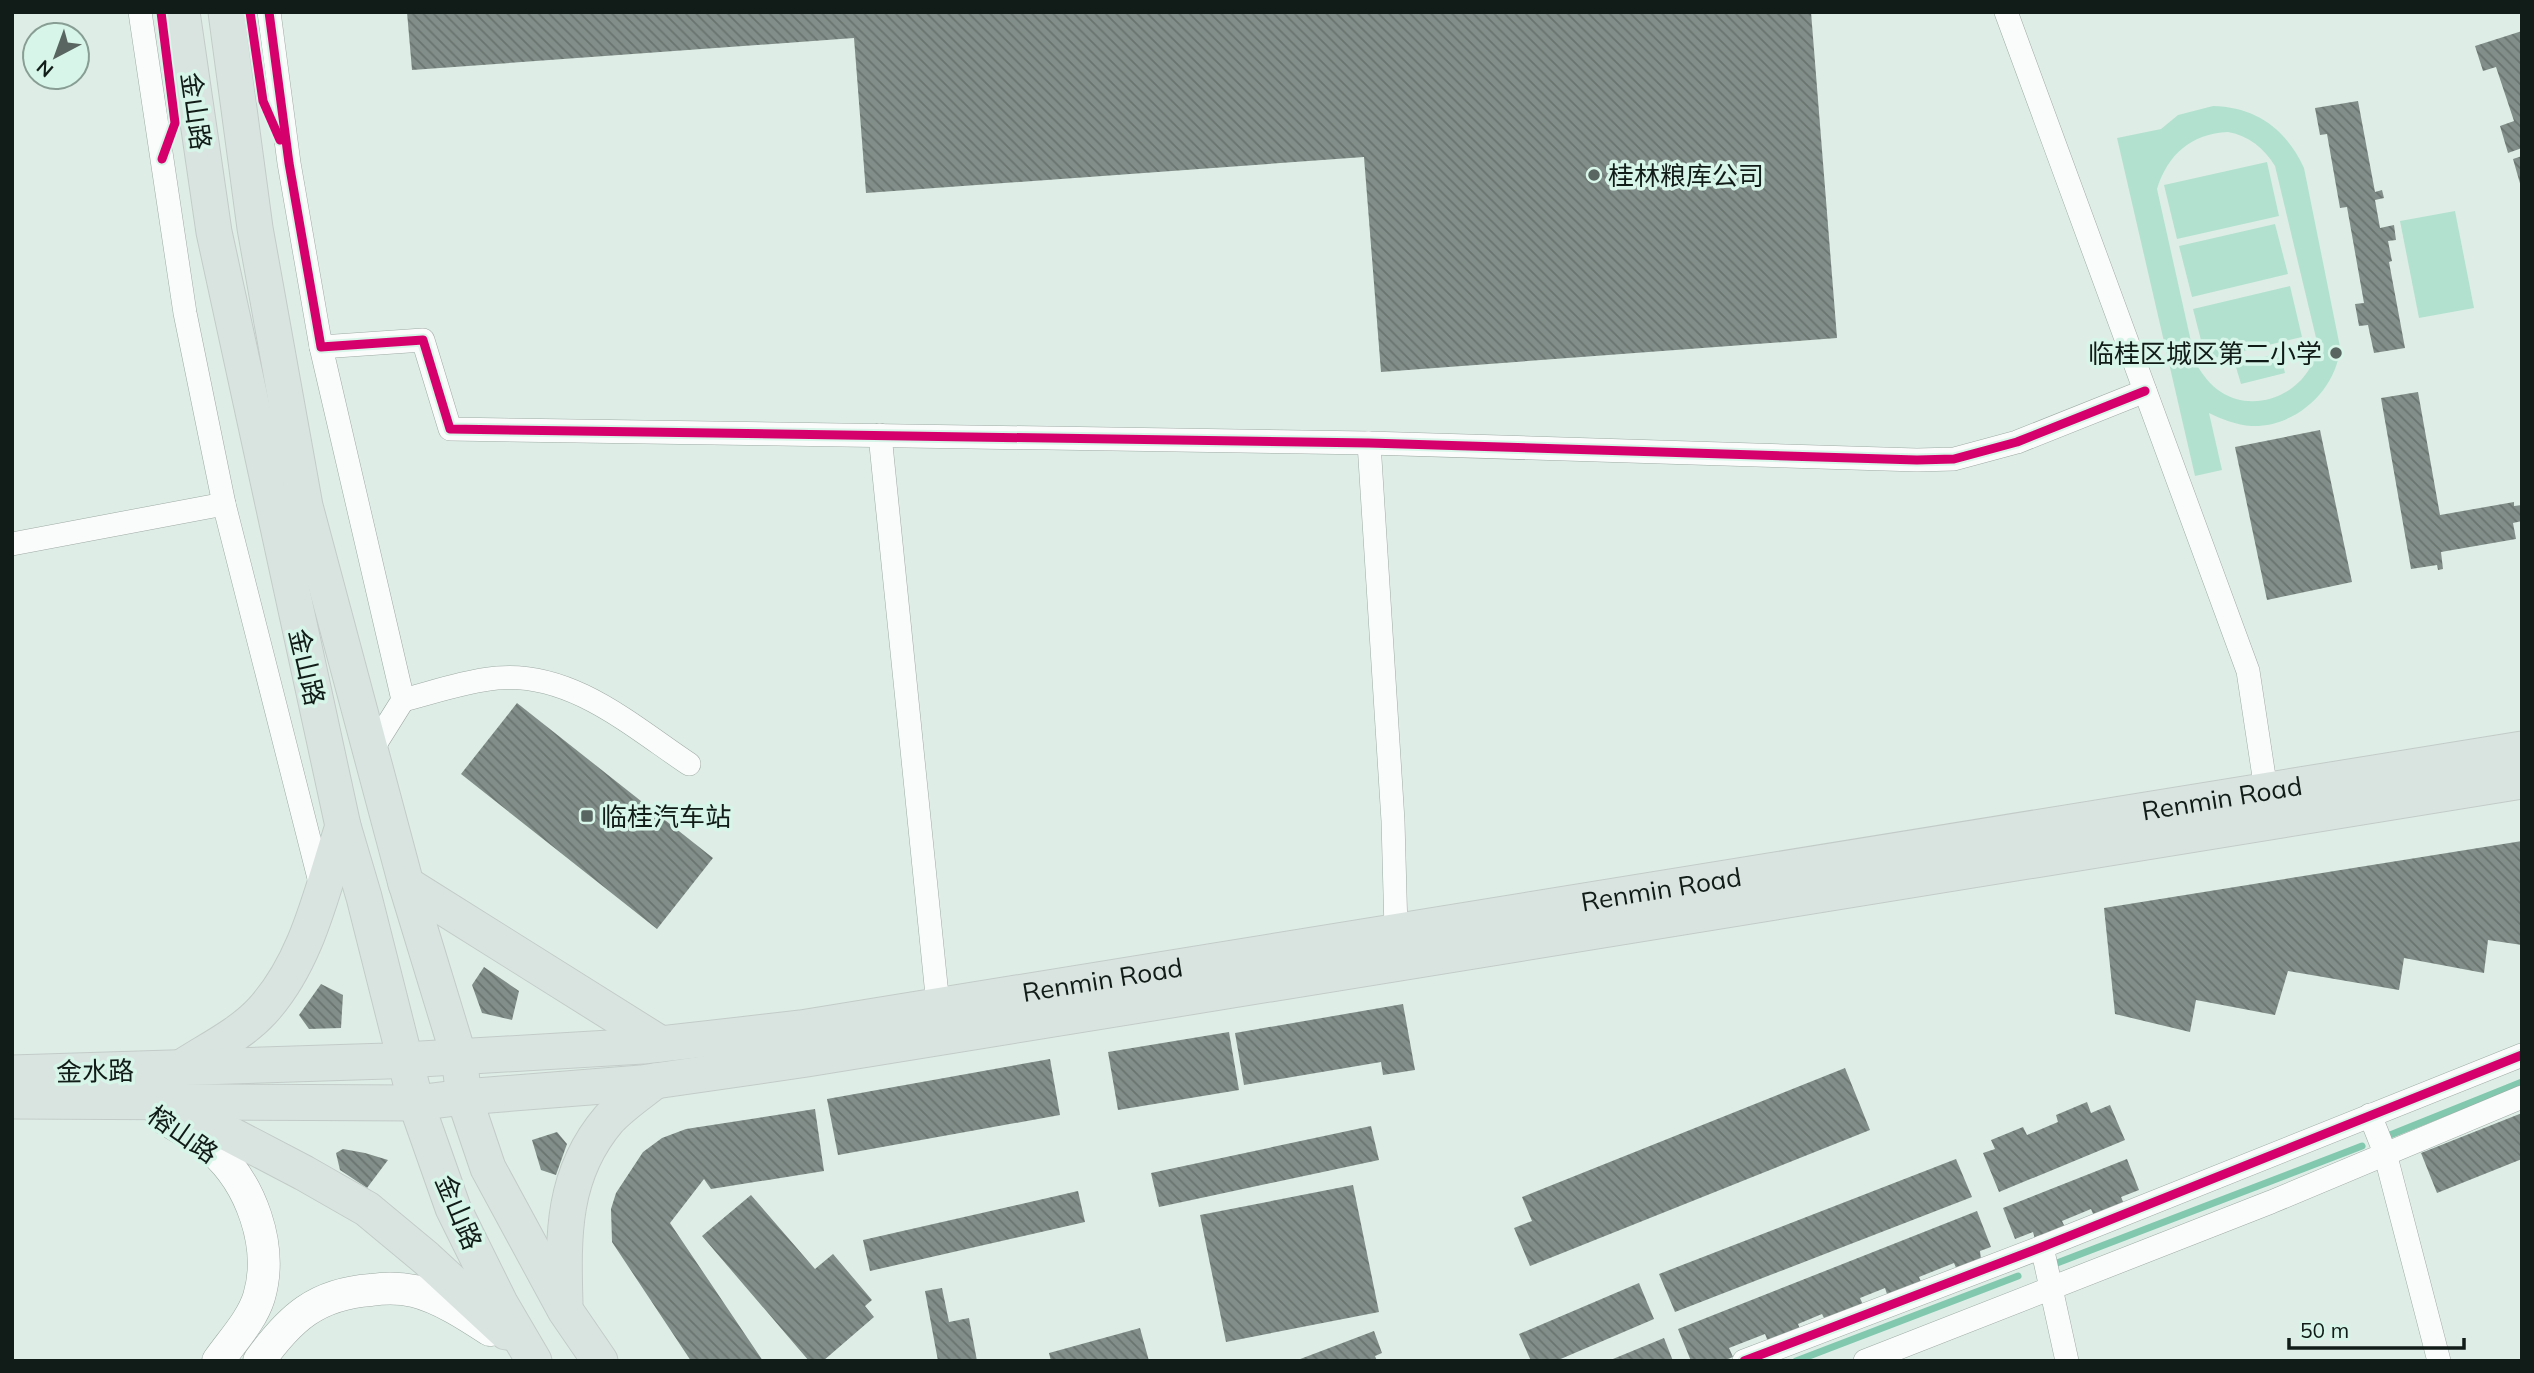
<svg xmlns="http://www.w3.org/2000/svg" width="2534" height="1373" font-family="Mulish,'Noto Sans SC',sans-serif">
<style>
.pitch{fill:#b3e1cf;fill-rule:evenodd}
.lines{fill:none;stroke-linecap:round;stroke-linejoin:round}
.stream{stroke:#81c8af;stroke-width:7}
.building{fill:url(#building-back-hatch)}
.minor-casing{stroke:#9eaaa4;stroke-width:24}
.secondary-casing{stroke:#9eaaa4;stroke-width:33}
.primary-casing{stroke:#c3cbc8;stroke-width:37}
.minor{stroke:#fafcfb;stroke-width:23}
.secondary{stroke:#fafcfb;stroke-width:32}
.primary{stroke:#d9e4e0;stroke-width:35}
.cycleway-casing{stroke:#d7f5e8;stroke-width:13}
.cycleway{stroke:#d6006c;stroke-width:9}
.poi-dot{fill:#596560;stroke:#d7f5e8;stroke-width:2.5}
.labels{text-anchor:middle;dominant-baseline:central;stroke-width:7;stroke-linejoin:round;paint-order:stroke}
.street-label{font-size:26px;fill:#111b17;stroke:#d7f5e8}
.poi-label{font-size:26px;fill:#111b17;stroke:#d7f5e8;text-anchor:start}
</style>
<defs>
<pattern id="building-back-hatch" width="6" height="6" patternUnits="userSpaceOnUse" patternTransform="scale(1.75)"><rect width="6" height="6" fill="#828e89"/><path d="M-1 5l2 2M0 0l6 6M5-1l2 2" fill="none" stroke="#69736f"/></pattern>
</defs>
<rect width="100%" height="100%" fill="#deeee7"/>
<g class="pitch">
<path d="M 2213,106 C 2256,107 2286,129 2304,168 L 2340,347 C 2337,390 2295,428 2251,426 C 2237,425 2221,419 2209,413 L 2222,470 L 2195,476 L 2117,138 L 2161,129 L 2178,115 ZM 2228,132 C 2249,136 2264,148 2275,166 L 2317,342 C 2316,388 2259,417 2221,392 C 2210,385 2203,375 2196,364 L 2157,189 C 2168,154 2191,134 2228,132 Z"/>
<polygon points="2267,162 2279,216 2177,239 2164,185"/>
<polygon points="2455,211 2474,308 2419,318 2400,221"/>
<polygon points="2275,224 2288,274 2192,297 2179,246"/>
<polygon points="2290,286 2302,337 2206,360 2193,309"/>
<polygon points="2280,353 2285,373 2241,384 2235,364"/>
</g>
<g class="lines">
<g class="stream">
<polyline points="2385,1137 2522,1082"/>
<polyline points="2057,1263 2362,1146"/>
<polyline points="1796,1361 2018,1276"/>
</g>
</g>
<g class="building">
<polygon points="407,12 1811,12 1837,338 1381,372 1364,157 866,193 854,38 412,70"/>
<polygon points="2522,31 2522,148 2508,153 2500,126 2514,121 2496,67 2483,71 2475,46"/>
<polygon points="2358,101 2375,192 2382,190 2384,198 2375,200 2380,228 2394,225 2396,240 2388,241 2392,261 2389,262 2405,348 2374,353 2368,325 2359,326 2355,304 2364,303 2347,207 2340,208 2327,134 2320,135 2315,108"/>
<polygon points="2522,156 2522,187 2521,187 2513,159"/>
<polygon points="2418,392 2440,515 2514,502 2514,506 2522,505 2522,521 2513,523 2516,539 2441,552 2443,569 2438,570 2437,565 2411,569 2381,398"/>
<polygon points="2320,430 2352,582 2267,600 2235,447"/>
<polygon points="517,703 713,858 657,929 461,774"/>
<polygon points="2522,841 2522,945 2488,940 2484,973 2404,958 2399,990 2288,971 2275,1015 2196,1000 2190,1032 2115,1014 2104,908"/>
<polygon points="484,967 519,991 512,1020 482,1013 472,985"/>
<polygon points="321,984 343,995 341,1028 309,1029 299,1015"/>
<polygon points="1403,1004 1415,1070 1383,1075 1381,1062 1244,1085 1235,1033"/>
<polygon points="1229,1032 1239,1090 1118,1110 1108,1052"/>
<polygon points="1050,1059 1060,1115 838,1155 827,1099"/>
<polygon points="1845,1068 1870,1130 1530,1266 1514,1228 1532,1221 1522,1197"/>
<polygon points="2087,1102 2091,1113 2110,1105 2125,1140 1999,1192 1983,1153 1995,1149 1991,1140 2023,1127 2027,1135 2058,1122 2056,1115"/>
<polygon points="815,1109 824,1171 711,1189 704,1179 670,1223 763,1361 691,1361 612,1242 611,1209 616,1193 643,1152 662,1138 686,1129"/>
<polygon points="2522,1113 2522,1159 2437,1193 2421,1153"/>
<polygon points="1371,1126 1379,1160 1159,1207 1151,1173"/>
<polygon points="557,1132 567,1144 556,1175 541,1170 532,1140"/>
<polygon points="343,1149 365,1153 388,1160 367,1188 340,1170 336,1153"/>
<polygon points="1956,1159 1972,1197 1675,1312 1659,1274"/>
<polygon points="2127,1159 2139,1190 2121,1197 2124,1204 2094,1216 2091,1209 2062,1221 2065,1227 2035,1239 2033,1232 2015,1239 2003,1208"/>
<polygon points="1353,1185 1379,1312 1226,1342 1200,1215"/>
<polygon points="1078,1191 1085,1222 870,1271 863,1240"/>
<polygon points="751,1195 815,1269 833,1254 872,1300 865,1306 874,1317 823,1361 809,1361 702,1236"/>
<polygon points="1977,1211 1991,1247 1980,1251 1981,1260 1957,1270 1954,1263 1919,1277 1922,1284 1888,1297 1885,1288 1860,1298 1864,1307 1826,1322 1822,1314 1798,1324 1801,1331 1769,1344 1765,1334 1729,1348 1733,1357 1723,1361 1691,1361 1678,1329"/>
<polygon points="1639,1283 1654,1319 1556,1361 1531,1361 1519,1334"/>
<polygon points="942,1288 949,1322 969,1318 977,1361 938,1361 925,1291"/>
<polygon points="1140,1328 1149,1361 1051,1361 1049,1353"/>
<polygon points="1374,1331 1382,1353 1375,1356 1377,1361 1295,1361"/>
<polygon points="1664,1338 1673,1361 1608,1361"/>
</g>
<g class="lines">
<g class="minor-casing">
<g id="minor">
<polyline points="140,12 185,313 224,504 321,886"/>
<polyline points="269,12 289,163 321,347 423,340 450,429 1369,443 1917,460 1954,459 2017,442 2145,391"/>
<polyline points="2006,12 2248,671 2266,790"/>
<polyline points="321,347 403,700 371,751"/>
<polyline points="880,435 938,1005"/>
<polyline points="1369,443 1393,821 1396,930"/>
<polyline points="12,544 224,504"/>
<path d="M 403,700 C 434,692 466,681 497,678 C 571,671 632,726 689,764"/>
<polyline points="2370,1115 2385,1153 2439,1361"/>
<polyline points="2042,1247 2067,1361"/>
<polyline points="1744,1361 2042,1247 2522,1055"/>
<polyline points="1865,1361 2271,1202 2522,1097"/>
</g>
</g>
<g class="secondary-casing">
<g id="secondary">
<path d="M 162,1117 C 178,1127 197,1136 212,1149 C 251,1183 274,1246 259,1297 C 252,1320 232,1341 218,1361"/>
<path d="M 259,1361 C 290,1318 316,1294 371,1290 C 385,1288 400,1288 414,1291 C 441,1298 467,1315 490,1330"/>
</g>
</g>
<g class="primary-casing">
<g id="primary">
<polyline points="182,12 214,232 343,826 364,897 416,1103 453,1208 500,1303 534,1361"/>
<polyline points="226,12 255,228 305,506 405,880 459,1057 464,1097 488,1168 565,1310 600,1361"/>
<polyline points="406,884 661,1044"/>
<path d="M 179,1069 C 206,1051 240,1035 262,1011 C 308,961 322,889 343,826"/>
<path id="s1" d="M 12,1073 L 387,1061 L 643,1046 L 801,1028 L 2522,749"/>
<polyline points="12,1101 416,1103 464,1097 641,1083 807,1059 2522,781"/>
<polyline points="167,1111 216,1127 304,1173 367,1209 426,1258 506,1332"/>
<path d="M 565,1303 C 563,1235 562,1174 609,1119 C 622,1105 640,1093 655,1081"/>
</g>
</g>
<use href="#minor" class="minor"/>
<use href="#secondary" class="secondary"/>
<use href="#primary" class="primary"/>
<g class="cycleway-casing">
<g id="cycleway">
<polyline points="161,12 175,123 162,159"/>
<polyline points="250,12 263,101 280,140"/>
<polyline points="269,12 289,163 321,347 423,340 450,429 1369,443 1917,460 1954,459 2017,442 2145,391"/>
<polyline points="1744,1361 2042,1247 2522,1055"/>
</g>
</g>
<use href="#cycleway" class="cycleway"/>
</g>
<g class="poi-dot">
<circle cx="1594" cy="175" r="7"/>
<circle cx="2336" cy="353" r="7"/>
<rect x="580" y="809" width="14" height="14" rx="3.5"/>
</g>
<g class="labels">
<g class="street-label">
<text transform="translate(196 111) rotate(82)">金山路</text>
<text transform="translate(307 667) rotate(77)">金山路</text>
<text stroke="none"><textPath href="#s1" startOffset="2230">Renmin Road</textPath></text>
<text stroke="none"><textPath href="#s1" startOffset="1662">Renmin Road</textPath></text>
<text stroke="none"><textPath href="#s1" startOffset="1096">Renmin Road</textPath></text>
<text transform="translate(95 1071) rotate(-1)">金水路</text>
<text transform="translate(183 1134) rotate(35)">榕山路</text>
<text transform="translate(459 1212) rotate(67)">金山路</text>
</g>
<g class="poi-label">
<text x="1608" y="175">桂林粮库公司</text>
<text x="2322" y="353" text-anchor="end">临桂区城区第二小学</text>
<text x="601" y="816">临桂汽车站</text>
</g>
</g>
<rect width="2534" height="1373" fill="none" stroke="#111b17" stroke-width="28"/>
<g transform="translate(56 56) rotate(221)"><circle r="33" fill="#d7f5e8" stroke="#889e94" stroke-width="2"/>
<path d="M0-5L12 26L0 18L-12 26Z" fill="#596560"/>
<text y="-10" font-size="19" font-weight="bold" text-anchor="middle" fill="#111b17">N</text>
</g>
<path d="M2289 1338v10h175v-10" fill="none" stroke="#111b17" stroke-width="3.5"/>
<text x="2300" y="1338" font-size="21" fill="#111b17" stroke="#d7f5e8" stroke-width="5" paint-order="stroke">50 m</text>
</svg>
